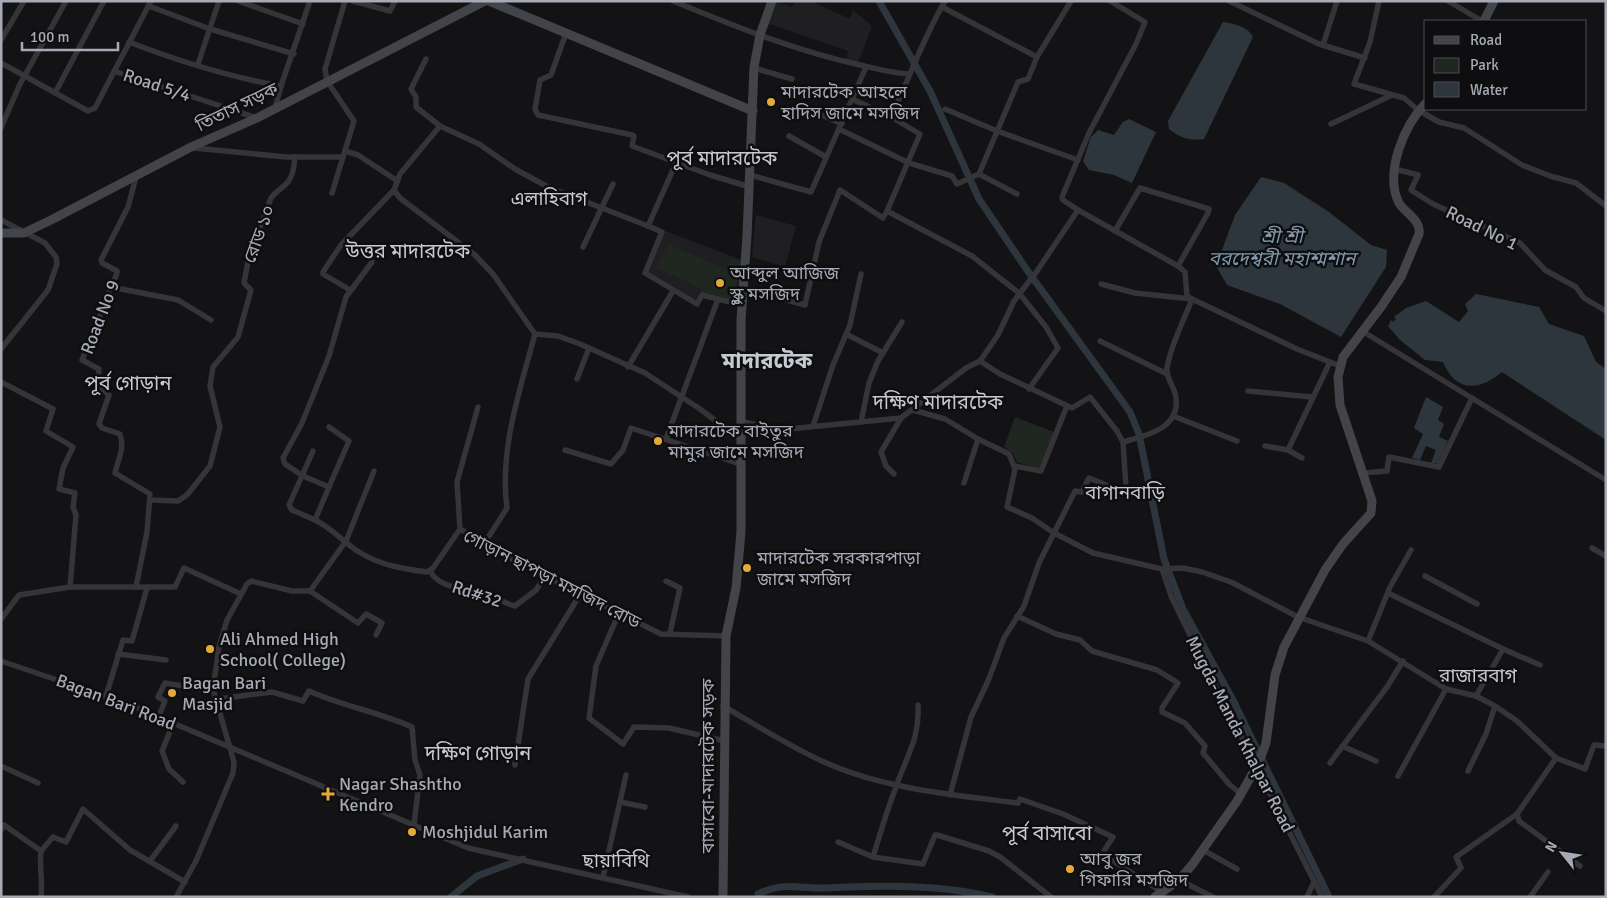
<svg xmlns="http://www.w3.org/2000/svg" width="1607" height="898" font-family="Signika,'Noto Sans Bengali',sans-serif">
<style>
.built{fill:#1f1f22}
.green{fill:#202720}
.water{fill:#2d363c}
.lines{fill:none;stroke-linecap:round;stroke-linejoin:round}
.canal{stroke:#2d363c;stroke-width:7}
.street{stroke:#353539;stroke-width:5.5}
.secondary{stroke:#434449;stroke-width:9}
.poi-dot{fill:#e4a93c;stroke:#0e0e10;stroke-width:2}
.labels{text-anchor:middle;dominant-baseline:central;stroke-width:5;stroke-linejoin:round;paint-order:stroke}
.street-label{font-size:18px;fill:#a6aab4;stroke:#0e0e10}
.poi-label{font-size:18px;fill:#a6aab4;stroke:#0e0e10;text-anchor:start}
.neighbourhood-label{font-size:19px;fill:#c6c9d0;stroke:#0e0e10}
.water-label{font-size:19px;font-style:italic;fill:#7f98ad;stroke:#0e0e10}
.quarter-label{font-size:20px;fill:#c6c9d0;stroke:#0e0e10}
.district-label{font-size:22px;font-weight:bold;fill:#c6c9d0;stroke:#0e0e10}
</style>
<rect width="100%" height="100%" fill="#131315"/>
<g class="built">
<polygon points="775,1 792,7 795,1 811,1 850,19 853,10 872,26 858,63 846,61 848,51 767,23"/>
<polygon points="756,215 796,226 785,267 752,257"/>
<polygon points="665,231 742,260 737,301 701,292 695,300 647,272"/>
</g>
<g class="green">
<polygon points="668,244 726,269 731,259 740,262 734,300 701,292 700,288 657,268"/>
<polygon points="1015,417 1054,432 1039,468 1017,462 1013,453 1004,447"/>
</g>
<g class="water">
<path d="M 1223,22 C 1235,24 1247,26 1253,37 L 1204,139 C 1190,141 1180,138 1169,129 L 1168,121 Z"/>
<polygon points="1129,119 1156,132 1132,183 1114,175 1089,170 1083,161 1091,137 1098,130 1114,135 1123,122"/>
<polygon points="1261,177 1284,183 1329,212 1371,245 1387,250 1386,267 1341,337 1280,304 1227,285 1216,266 1235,215"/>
<path d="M 1476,294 L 1539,307 L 1549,324 L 1584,336 L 1596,362 L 1606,369 L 1606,440 L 1502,372 C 1479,391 1456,393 1443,362 L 1425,360 L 1400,340 L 1388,326 L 1391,320 L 1393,322 L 1396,319 L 1394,317 L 1406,308 L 1426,301 L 1459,322 L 1468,311 L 1465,304 Z"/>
<polygon points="1426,397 1443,407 1438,420 1444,424 1439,437 1448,441 1438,463 1431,463 1436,450 1426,446 1420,460 1412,458 1423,434 1414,428"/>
</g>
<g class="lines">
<g class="canal">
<polyline points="879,1 930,91 979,199 1027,270 1130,412 1139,434 1164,559 1183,609 1234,702 1329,897"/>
<path d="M 758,894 C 782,882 796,888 821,888 C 879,886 935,883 992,897"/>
<polyline points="451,897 477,876 523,859"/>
</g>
<g class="street">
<polyline points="238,1 303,24"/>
<polyline points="353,1 390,11 395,1"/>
<path d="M 673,1 C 734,26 796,51 860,65 C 877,69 892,73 909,74"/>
<polyline points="1229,1 1319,44 1365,58"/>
<polyline points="1379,1 1370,42 1354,84 1404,98 1418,110 1439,122 1464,128 1522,165 1550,176 1576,183 1606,206"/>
<polyline points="1448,1 1482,21"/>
<polyline points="149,6 210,29 294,54"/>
<polyline points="942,7 1037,57"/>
<polyline points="566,33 551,75 540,80 535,109 538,115 632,135 634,136 632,146 710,175 750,187"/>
<polyline points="1,40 24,1"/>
<path d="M 129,42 C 178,61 230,77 281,86 L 275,108"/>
<polyline points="1323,45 1337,1"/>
<polyline points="426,59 411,89 416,97 416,107 440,126"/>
<polyline points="1,63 88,111 95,108 151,1"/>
<polyline points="198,64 219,1"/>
<polyline points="754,68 792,79"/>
<polyline points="114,71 257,118"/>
<polyline points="281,86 310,1"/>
<polyline points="841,92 853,97"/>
<polyline points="55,93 104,1"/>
<path d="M 852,99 L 891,117 C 909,79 923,38 945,1"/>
<polyline points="806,108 842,124"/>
<polyline points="945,109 997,131 1078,160"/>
<polyline points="1331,124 1392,95"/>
<polyline points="1,128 19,86 66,1"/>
<polyline points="839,129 909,163 952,176 957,184 979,174 1018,82 1028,79 1037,57 1071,1"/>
<polyline points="789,136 826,157"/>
<polyline points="194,148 286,157 343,157"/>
<polyline points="345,151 358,155 396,180"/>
<polyline points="676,163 648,226 662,232 645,273 697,304 702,295 742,305"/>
<polyline points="1395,169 1418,175 1411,190 1433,204 1520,243 1545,270 1576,287 1584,298 1606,311"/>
<polyline points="979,174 1017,194"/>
<polyline points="750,175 811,192 866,67"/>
<path d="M 136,177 L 128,207 L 101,260 L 102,263 L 117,271 L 117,273 L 82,360 L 99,369 L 98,385 L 109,395 L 99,424 L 102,428 L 120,434 C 125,449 118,459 115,473 L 150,494 L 147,532 L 136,587"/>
<polyline points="332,193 354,121 327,81 325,69 345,1"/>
<polyline points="1078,210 1178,266 1185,272 1187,296 1192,299 1297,349 1340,366"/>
<polyline points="887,211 920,134 891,117"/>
<polyline points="1,220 45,243 56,257 57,264 48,290 1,349"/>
<polyline points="648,226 548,187 515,169 479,144 440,126 400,174 394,190 400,198 475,255 493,274 535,334 558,336 580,344 645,373 700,409 740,439"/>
<polyline points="1115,231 1140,188 1209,209 1208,213 1178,266"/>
<polyline points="583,247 613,184"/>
<path d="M 372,262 L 346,297 L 329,356 L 302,423 L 283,458 L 285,464 L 303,476 L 329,487 L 315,520 C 332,528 343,542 359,552 C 380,565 403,569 427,572 L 433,568 L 460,529 L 521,564 L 661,634 L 726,636"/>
<polyline points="111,287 178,300 211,320"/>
<polyline points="743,288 805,305 819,242 840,190 883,218 887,211 972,256 1019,293 1046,327 1058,348 1029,389"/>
<polyline points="350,290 323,274 323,272 341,245 394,190"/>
<polyline points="1362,331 1606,480"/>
<polyline points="846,334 883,353"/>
<polyline points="1100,341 1167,374"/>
<polyline points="980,361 1000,374 1072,408 1090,397 1117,431 1123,442"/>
<polyline points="628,367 673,291"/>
<polyline points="577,379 589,348"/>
<polyline points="1,382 53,409 46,431 73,447 63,468 59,489 75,493 73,507 76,515 70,587"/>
<polyline points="1248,391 1312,397"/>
<polyline points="913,410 945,419 978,439 1009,454 1015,469 1007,507 1032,518 1054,533 1093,553 1162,569 1183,568 1202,572 1231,582 1298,617 1368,641 1446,689 1476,696 1495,706 1517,721 1556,758 1585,769 1594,745 1606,746"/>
<polyline points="1173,416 1237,441"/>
<polyline points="740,421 778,430 901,418 966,368 980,361 998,335 1014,301 1037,271 1078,210 1063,200 1062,197 1089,133 1136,44 1145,22 1110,1"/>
<polyline points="861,422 869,383 878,361 902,322"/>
<polyline points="813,426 833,365 850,325 861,274"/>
<polyline points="666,439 718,299"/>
<polyline points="1265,446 1288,450"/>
<polyline points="565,450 611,464 623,450 631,428 740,464"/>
<polyline points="313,451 289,505 292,510 315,520"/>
<polyline points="1302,458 1288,450 1330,362"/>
<polyline points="1015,466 1041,471 1067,406"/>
<polyline points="1363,473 1387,471 1389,457 1439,467 1472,398"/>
<polyline points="894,474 886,466 881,452 901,418"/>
<polyline points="964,483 978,439"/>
<polyline points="329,487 349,441 329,427"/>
<path d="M 150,500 L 178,501 L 187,495 L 210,466 L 220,427 L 210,386 L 213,367 L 238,337 L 251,290 L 244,283 L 249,256 L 271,198 C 276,191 280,190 286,184 C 293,178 294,166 295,157"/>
<polyline points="460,529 457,482 478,407"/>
<path d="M 484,544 L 507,508 C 499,450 520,390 535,334"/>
<polyline points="1592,548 1606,556"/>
<polyline points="1162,569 1171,596 1184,623 1322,897"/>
<path d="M 430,571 C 439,588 462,588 479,592 C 491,594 503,603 515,606 L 536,590 L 545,576"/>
<polyline points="1425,576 1477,604"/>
<polyline points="666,581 680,588 670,633"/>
<polyline points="310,591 346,541 374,471"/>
<polyline points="1388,593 1503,649"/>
<polyline points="619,613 596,666 589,718 623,744 634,727 669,728 725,741"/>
<polyline points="1017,616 1056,634 1080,640 1092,651 1157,670 1178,683 1162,708 1162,712 1185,723 1205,746 1203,753 1229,784 1241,794"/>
<polyline points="1,619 19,595 70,587 175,587 184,568 241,594"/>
<polyline points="1368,641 1390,587 1411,550"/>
<polyline points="118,654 166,660"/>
<polyline points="1,661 128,704 468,848 688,897"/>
<polyline points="106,696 123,640 132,641 147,588"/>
<polyline points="1476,696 1503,649 1540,665"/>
<path d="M 218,699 L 272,692 L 303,701 L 309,691 C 342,706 379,712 412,727 L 415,760 L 420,775 L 414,824"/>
<path d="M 723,706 C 756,725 789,746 824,762 C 884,789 953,795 1018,803 L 1020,799 L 1063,814 L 1113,837 L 1102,854 L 1162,892"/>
<polyline points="158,718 165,701 158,697 165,683 214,691"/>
<polyline points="173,724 162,751 169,769 183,782"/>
<polyline points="1342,746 1376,761"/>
<polyline points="1330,763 1387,687 1403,661"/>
<polyline points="515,765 528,679 581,593"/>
<polyline points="1,766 38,783"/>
<polyline points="1468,771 1486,734 1495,706"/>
<polyline points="1398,776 1446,689"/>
<path d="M 950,795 L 971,717 L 988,681 L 1004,638 L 1024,606 L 1039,563 L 1075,491 L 1082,492 L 1089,478 L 1114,488 L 1126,488 L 1123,442 C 1145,436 1180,429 1176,398 C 1175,387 1166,379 1167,368 C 1170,347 1184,320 1192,299 L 1135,293 L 1101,284"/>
<polyline points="620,802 645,807"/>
<polyline points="1517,814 1519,821 1580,866"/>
<polyline points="1,830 4,825 41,851 53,837 66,842 83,809 130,850 185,882"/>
<polyline points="838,842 873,857 923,864 935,835 937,835 989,851 1000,857 1051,897"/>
<polyline points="1203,850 1237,869"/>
<path d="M 873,857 C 880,834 887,810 896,787 C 906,757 920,739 918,705"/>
<polyline points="150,861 176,826"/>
<polyline points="603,877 626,775"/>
<polyline points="1179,880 1213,897"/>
<path d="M 41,897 C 43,880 39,868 41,851"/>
<polyline points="176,897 196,861 233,773 234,762 213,689 219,647 227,620 247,584 251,581 292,591 310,591 358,623 366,614 382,623 376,635"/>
<polyline points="1307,897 1314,882"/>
<polyline points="1434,897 1461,868 1456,857 1517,814 1556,758"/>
<polyline points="1530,897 1548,872"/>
</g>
<g class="secondary">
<polyline points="489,1 753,111"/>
<polyline points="1484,21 1494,1"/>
<polyline points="1,233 24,233 53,219 191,147 257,118 485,1"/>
<polyline points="723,897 726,636 736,588 741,532 741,320 747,236 754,67 760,35 772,1"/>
<path d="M 1155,897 L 1179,880 L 1192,865 L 1237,801 L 1259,762 L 1266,743 L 1275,675 L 1284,647 L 1325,570 L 1343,544 L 1371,513 L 1372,501 L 1340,405 L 1338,377 L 1343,357 L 1381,307 L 1401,277 L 1419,234 C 1422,221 1405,213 1399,203 C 1384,173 1404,125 1426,103"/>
</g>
</g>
<g class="poi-dot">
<circle cx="771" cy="102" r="5"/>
<circle cx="720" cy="283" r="5"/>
<circle cx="658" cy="441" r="5"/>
<circle cx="747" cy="568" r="5"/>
<circle cx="210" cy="649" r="5"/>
<circle cx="172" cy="693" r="5"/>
<path d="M325.5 786.5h5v5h5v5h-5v5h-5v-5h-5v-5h5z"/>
<circle cx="412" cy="832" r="5"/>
<circle cx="1070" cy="869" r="5"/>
</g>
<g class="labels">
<g class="street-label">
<text transform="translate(157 85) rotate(18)">Road 5/4</text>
<text transform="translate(237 107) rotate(-26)">তিতাস সড়ক</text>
<text transform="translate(1482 228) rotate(26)">Road No 1</text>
<text transform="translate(259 234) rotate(-70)">রোড ১০</text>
<text transform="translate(100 317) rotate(-69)">Road No 9</text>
<text transform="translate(552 579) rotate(27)">গোড়ান ছাপড়া মসজিদ রোড</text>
<text transform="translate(477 594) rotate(18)">Rd#32</text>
<text transform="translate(116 702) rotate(21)">Bagan Bari Road</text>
<text transform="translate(1240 734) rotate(63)">Mugda-Manda Khalpar Road</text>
<text transform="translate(708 766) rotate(-90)">বাসাবো-মাদারটেক সড়ক</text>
</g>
<g class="poi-label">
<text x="781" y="92">মাদারটেক আহলে<tspan x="781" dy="21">হাদিস জামে মসজিদ</tspan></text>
<text x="730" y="273">আব্দুল আজিজ<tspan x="730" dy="21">স্কুল মসজিদ</tspan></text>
<text x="668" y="431">মাদারটেক বাইতুর<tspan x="668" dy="21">মামুর জামে মসজিদ</tspan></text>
<text x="757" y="558">মাদারটেক সরকারপাড়া<tspan x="757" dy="21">জামে মসজিদ</tspan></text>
<text x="220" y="639">Ali Ahmed High<tspan x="220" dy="21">School( College)</tspan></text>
<text x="182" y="683">Bagan Bari<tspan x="182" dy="21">Masjid</tspan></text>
<text x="339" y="784">Nagar Shashtho<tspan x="339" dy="21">Kendro</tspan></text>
<text x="422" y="832">Moshjidul Karim</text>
<text x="1080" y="859">আবু জর<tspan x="1080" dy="21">গিফারি মসজিদ</tspan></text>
</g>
<g class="neighbourhood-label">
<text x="549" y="199">এলাহিবাগ</text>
<text x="1125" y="493">বাগানবাড়ি</text>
<text x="1478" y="676">রাজারবাগ</text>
<text x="616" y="861">ছায়াবিথি</text>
</g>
<g class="water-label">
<text x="1282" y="237">শ্রী শ্রী<tspan x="1282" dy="22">বরদেশ্বরী মহাশ্মশান</tspan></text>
</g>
<g class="quarter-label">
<text x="722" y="158">পূর্ব মাদারটেক</text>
<text x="408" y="251">উত্তর মাদারটেক</text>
<text x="128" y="383">পূর্ব গোড়ান</text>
<text x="938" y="402">দক্ষিণ মাদারটেক</text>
<text x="478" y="753">দক্ষিণ গোড়ান</text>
<text x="1047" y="833">পূর্ব বাসাবো</text>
</g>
<g class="district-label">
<text x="767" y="360">মাদারটেক</text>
</g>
</g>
<rect width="1607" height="898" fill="none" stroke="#a6aab4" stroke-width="5"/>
<rect x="1424" y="20" width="162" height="90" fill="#0e0e10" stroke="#4b4c52"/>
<rect x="1434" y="36" width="25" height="8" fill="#434449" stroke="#4b4c52"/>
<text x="1470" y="45" font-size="15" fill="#a6aab4">Road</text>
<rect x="1434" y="58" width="25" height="15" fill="#202720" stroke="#4b4c52"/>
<text x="1470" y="70" font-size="15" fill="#a6aab4">Park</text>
<rect x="1434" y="82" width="25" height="15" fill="#2d363c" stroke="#4b4c52"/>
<text x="1470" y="95" font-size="15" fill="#a6aab4">Water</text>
<g transform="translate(1562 853) rotate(300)" stroke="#0e0e10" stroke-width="4" paint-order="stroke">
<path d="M0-4L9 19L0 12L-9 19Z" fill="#a6aab4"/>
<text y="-8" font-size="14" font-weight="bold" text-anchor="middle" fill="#a6aab4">N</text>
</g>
<path d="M22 42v8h96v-8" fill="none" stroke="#a6aab4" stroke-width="2.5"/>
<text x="30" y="42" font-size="15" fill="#a6aab4" stroke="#0e0e10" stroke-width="4" paint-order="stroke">100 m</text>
</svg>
